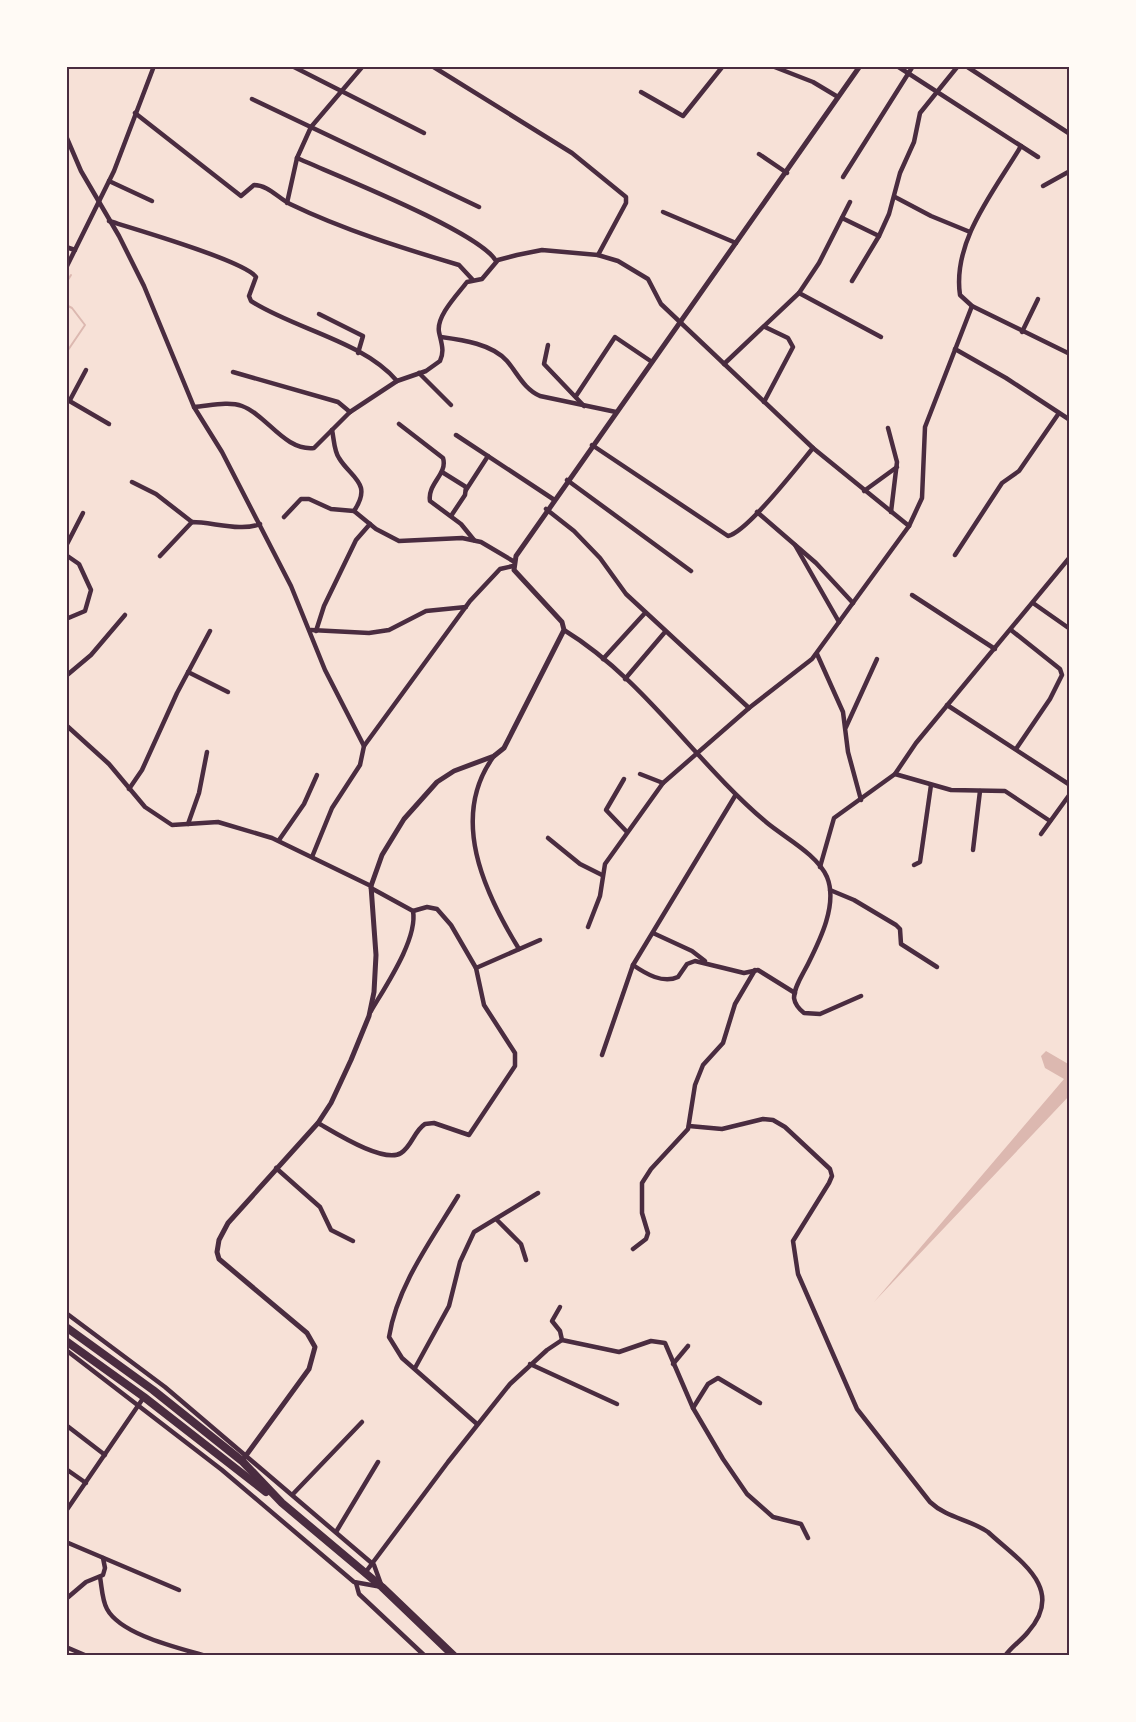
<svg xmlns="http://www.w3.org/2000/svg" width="1136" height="1722" font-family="'Golos Text',sans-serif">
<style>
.water{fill:#dcb8b0}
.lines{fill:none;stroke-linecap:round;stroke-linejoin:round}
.stream{stroke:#dcb8b0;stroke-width:2}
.minor{stroke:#4a2c40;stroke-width:4.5}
.tertiary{stroke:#4a2c40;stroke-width:5}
.trunk{stroke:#4a2c40;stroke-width:8}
.neatline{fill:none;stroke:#4a2c40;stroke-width:2}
</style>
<rect width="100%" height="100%" fill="#f7e1d7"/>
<polygon class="water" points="1046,1051 1070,1065 1070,1095 874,1302 1064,1079 1045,1068 1041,1056"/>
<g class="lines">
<g class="stream">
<polyline points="66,283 71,275"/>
<polyline points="66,305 72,308 85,325 66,353"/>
</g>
<g class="minor">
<polyline points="292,66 424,133"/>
<polyline points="432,66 572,153 626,197 626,203 598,255"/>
<polyline points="772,66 813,82 838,97"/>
<polyline points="897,66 1038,157"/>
<polyline points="966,66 1070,134"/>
<polyline points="641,92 683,116 723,66"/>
<polyline points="252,99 479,207"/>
<path d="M 135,113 L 241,196 L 254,185 C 268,185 278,198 290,204 C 344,230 402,248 459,265 L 472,279"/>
<polyline points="66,136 81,171 119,236 144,286 194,407 222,452 291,586 325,670 364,746 360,765 332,808 312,857"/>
<path d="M 1021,146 C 995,190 952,241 960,295 L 972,306 L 1070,354"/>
<polyline points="759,154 787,173"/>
<path d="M 297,158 C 335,175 480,232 496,261"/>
<polyline points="843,177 913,66"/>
<polyline points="109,181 152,201"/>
<polyline points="1043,186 1070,171"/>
<polyline points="895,197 931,216 970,232"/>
<polyline points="287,203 297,158 311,127 363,66"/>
<polyline points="663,212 736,243"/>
<polyline points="842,218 879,236"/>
<path d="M 109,221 C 135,229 245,261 256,277 L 249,296 L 251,301 C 294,329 363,341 397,381"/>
<polyline points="66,247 75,250"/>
<polyline points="66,268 114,171 154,66"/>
<polyline points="852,281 879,236 889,214 900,173 914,142 920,113 958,66"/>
<polyline points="799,293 881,337"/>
<polyline points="319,314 363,336 358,353"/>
<polyline points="1022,332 1038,299"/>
<path d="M 441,337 C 463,340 492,344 507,361 C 518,374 524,389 540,396 L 616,412"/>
<polyline points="548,345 544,364 584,406"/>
<polyline points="955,349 1006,378 1070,420"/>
<polyline points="724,364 799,293 819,263 850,202"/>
<polyline points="233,372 338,402 350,412"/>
<polyline points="419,373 451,405"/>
<polyline points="576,396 615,337 652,362"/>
<polyline points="66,399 109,424"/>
<polyline points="70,400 86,370"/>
<polyline points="764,402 793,347 788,338 765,327"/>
<path d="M 194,407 C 209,406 228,401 242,406 C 267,415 284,451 314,448 L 350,412 L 397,381 L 426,371 L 440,361 C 445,351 441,342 439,332 C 436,316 458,294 467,282 L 482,279 L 498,260 L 517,255 L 542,250 L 598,255 L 618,261 L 648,279 L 661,304 L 813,448 L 909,526"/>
<path d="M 399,424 L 443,458 C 448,474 427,484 430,501 L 461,524 L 474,540"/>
<polyline points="888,428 897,462 891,512"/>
<path d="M 332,430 C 334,439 334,451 339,458 C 351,478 373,483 354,511"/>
<polyline points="456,435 553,499"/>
<path d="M 592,445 L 728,536 C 747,532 798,466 813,448"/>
<polyline points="442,472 466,487 465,495 451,516"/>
<polyline points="567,480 691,571"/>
<polyline points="132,482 156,494 192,522"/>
<polyline points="466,490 488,456"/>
<polyline points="864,491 897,467"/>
<polyline points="546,509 574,531 600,558 626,594 749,708"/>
<polyline points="757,512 816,563 853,603"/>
<polyline points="284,517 301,499 309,499 331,509 354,511 376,529 399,541 462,538 481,542 513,561"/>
<polyline points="795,545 839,622"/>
<polyline points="66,546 83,513"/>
<polyline points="66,555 79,564 91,590 85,611 66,619"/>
<polyline points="955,555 1002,483 1019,471 1059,413"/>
<path d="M 160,556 L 192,522 C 212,522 242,532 260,524"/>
<polyline points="912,595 995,649"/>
<polyline points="1033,603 1070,629"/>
<polyline points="311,630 369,633 389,630 426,611 466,607"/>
<path d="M 564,630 C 644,679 696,763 766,822 C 785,838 817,854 827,877 C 838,904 820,940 808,964 C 803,974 794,987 794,998 C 795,1005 799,1009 804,1013 L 820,1014 L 861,996"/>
<polyline points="1011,630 1060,669 1062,675 1050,699 1016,749"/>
<polyline points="316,631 324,606 356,540 370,524"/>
<polyline points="817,654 843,712 848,752 861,800"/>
<polyline points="603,659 645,613"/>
<polyline points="188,672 228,692"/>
<polyline points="66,676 91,655 125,615"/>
<polyline points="625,679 665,632"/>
<polyline points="947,705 1070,785"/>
<polyline points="66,725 109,764 145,807 172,825 218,822 272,838 371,886"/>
<polyline points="846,727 877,659"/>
<polyline points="364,746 470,601 500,569 513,566"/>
<path d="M 494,756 C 449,817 484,892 519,949"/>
<polyline points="640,774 663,783"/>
<polyline points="895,774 951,790 1005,791 1050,821"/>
<polyline points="624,779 606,810 627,832"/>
<polyline points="129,789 142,770 177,693 210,631"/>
<polyline points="188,824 199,793 207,752"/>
<polyline points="1041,834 1070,794"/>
<polyline points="548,838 580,864 602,875"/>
<polyline points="279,840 304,804 317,775"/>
<polyline points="973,850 980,791"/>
<polyline points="914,865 920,862 931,785"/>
<polyline points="820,867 834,818 895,774 916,743 1070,557"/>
<path d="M 371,888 L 413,911 C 418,939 385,987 371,1011"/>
<polyline points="830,890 854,900 896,925 900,929 901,944 937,967"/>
<polyline points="588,927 600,896 605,864 663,783 749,708 812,659 909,526 922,498 925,427 972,306"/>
<polyline points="653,933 692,951 705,961"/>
<path d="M 633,965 C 646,974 663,984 678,977 L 687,964 L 695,961 L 744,973 L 758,970 L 795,993"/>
<polyline points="476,968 540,940"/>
<polyline points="602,1055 633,965 735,796"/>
<path d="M 318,1123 C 334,1132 384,1164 401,1153 C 412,1146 414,1131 425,1124 L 434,1123 L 469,1135 L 515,1066 L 515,1053 L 484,1005 L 476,968 L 451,925 L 437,909 L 427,907 L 413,911"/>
<path d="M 689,1126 L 722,1129 L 763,1119 L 773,1120 L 785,1127 L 830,1169 L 832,1176 L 829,1183 L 793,1241 L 798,1274 L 857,1409 L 930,1502 C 947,1518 969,1519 988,1532 C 1018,1560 1067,1588 1028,1632 C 1021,1641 1012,1646 1005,1656"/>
<polyline points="276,1168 320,1207 331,1230 353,1241"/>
<path d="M 458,1196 C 432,1239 397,1286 389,1337 L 402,1358 L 477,1424"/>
<polyline points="497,1220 521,1244 526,1260"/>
<polyline points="633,1249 646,1239 648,1233 642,1213 642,1183 651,1169 688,1129 695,1085 703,1065 723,1043 735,1004 755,970"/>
<polyline points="560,1307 552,1321 560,1331 562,1340"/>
<polyline points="66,1313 165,1387 374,1565 382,1587 354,1582 222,1470 66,1350"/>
<polyline points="530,1364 617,1404"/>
<polyline points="673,1364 688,1346"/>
<polyline points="415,1368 449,1306 460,1262 474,1232 538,1193"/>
<polyline points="693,1408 708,1384 718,1378 760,1403"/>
<polyline points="66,1425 105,1455"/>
<polyline points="66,1469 86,1483"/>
<polyline points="293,1494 362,1422"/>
<polyline points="66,1511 144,1397"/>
<polyline points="336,1532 378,1462"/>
<polyline points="66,1542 179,1590"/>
<polyline points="365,1573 448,1462 510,1384 547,1350 562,1340 619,1352 651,1341 665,1343 693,1408 723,1459 747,1494 773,1517 801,1524 808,1538"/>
<path d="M 100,1577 C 102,1588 102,1600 107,1609 C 121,1635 179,1648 206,1656"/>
<polyline points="356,1583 359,1594 425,1656"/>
<polyline points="66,1599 86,1582 103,1575 105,1568 103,1558"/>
<polyline points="66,1647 87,1656"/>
</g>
<polyline class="tertiary" points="242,1461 309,1369 315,1347 307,1333 219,1259 217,1252 219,1240 228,1223 318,1123 331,1103 351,1060 369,1016 374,992 376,955 371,886 382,855 404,819 437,782 454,771 494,756 504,748 564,630 562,622 514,570 516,556 860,66"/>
<g class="trunk">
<polyline points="66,1327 153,1390 242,1461 282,1503 382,1587 454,1656"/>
<polyline points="66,1341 144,1397 266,1492"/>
</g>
</g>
<rect width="1136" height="1722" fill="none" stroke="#fffaf5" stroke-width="135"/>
<rect x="68" y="68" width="1000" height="1586" class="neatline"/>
</svg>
